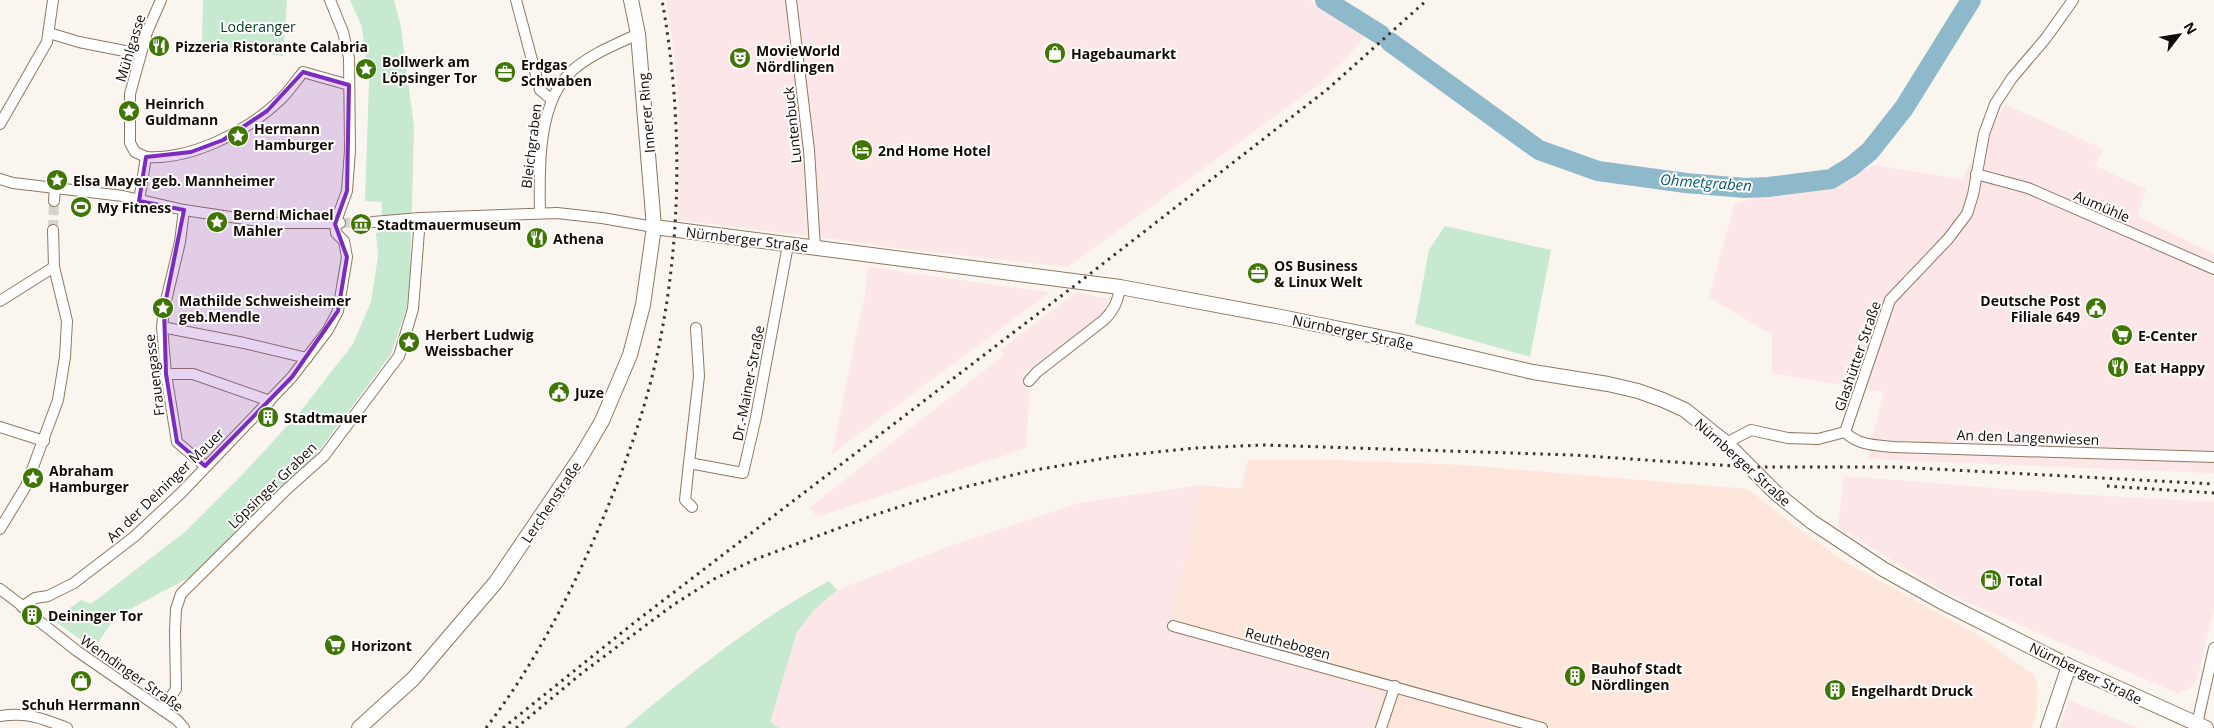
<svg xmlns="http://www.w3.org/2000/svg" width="2214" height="728" font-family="'Open Sans',sans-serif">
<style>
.commercial{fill:#fce6e8}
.industrial{fill:#ffe6dd}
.green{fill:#c7e9d0}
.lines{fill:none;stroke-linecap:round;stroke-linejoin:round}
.river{stroke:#8eb9ca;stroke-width:20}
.street-tunnel{stroke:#d8d2cd;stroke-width:10;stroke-dasharray:10 5;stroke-linecap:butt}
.street-casing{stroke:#90775f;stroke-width:12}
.secondary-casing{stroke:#90775f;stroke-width:16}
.street{stroke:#fff;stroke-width:10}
.secondary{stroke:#fff;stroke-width:14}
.rail{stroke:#3b332c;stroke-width:3;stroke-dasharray:2.5 5;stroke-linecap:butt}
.marked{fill:#7b2cbf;fill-opacity:0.2;stroke:#7b2cbf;stroke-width:4;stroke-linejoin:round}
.labels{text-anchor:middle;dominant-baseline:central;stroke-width:4;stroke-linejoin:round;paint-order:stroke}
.park-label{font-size:14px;fill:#013e1e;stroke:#fff}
.poi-label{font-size:14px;font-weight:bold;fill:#140b04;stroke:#fff;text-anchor:start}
.street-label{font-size:14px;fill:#140b04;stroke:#fff}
.water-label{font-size:15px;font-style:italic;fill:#005870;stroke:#fff}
</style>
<rect width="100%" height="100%" fill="#fbf5f0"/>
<g class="commercial">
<polygon points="666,0 1309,0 1365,36 1343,62 1322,82 1068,267 895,248 834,239 678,220 679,109 675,59"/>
<polygon points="2005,104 2103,149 2095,166 2146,189 2137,216 2214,254 2214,473 1867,459 1884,392 1772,373 1772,335 1709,297 1735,203 1811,182 1840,181 1874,165 1962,179"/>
<polygon points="868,266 916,274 1050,292 832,454 865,294"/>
<polygon points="1076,292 1110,299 1103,314 1022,375 1030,388 1026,448 817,517 810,507 1004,355 1000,350"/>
<polygon points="1844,476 2069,494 2214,502 2214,610 2197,679 2190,689 2177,693 1946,593 1838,527"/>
<polygon points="1202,485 1169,629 1382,693 1370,728 779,728 770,722 797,632 814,610 837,590 958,543 1079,503"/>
<polygon points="2068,700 2140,728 2060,728"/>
</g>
<polygon class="industrial" points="1248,460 1334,460 1464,465 1748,489 1792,524 1846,562 1976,634 2034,675 2038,688 2036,715 2032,728 1370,728 1381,693 1169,629 1202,485 1241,489"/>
<g class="green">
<polygon points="203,0 287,0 283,56 202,44"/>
<polygon points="350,0 394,0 401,27 414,127 410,274 407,307 391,354 312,460 194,575 115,617 94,649 53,620 81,600 91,604 185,532 241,476 300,412 353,344 371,302 378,256 376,233 381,232 382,202 365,201 369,81 362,27"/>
<polygon points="1445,226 1551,250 1530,357 1415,324 1429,250"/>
<path d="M 829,581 L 837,590 L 814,610 L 797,632 L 770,722 L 779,728 L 625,728 C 689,674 755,621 829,581 Z"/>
</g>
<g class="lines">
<g class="river">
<polyline points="1325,0 1381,35"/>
<polyline points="1390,42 1539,150 1598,171 1686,183 1745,188 1768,187 1831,179 1852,166 1870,151 1904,108 1971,0"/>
</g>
<g class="street-tunnel">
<polyline points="341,223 373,222"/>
<polyline points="53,230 54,201"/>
<polyline points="25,608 39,621"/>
</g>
<g class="street-casing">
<g id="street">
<polyline points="516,0 540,90 552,100"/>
<polyline points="791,0 809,150 815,248"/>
<polyline points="49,33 79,42 140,54"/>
<polyline points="0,124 47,42 53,0"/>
<polyline points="146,157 135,152 130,143 130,94 147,32 161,0"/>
<polyline points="1976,174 2028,188 2214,269"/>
<polyline points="0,179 13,183 123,196 184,210 271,223 340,223"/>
<polyline points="54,201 55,188"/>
<path d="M 139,201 L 146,157 C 192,160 248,131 281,99 C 289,91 296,81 303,72 L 349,85"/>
<polyline points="184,210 180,242 164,309 162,327 166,374 177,442 205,466"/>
<path d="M 540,213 C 539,168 537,100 574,69 C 593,53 617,44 638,34"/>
<polyline points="373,222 420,218 557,213 602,218 654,227"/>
<polyline points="0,301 54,267"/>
<polyline points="162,327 244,343 307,358"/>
<polyline points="696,328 699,376 689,463 743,473 756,417 788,245"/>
<polyline points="166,374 193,374 270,401"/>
<path d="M 1029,381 L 1037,372 L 1104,320 C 1114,310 1118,301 1120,287"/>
<polyline points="0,427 44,441"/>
<path d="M 1845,432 C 1859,446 1876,445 1894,447 L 2214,457"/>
<polyline points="1726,443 1751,430 1788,438 1818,439 1845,432 1890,300 1948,239 1967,214 1973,195 1984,134 1995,104 2012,78 2046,38 2073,0"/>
<polyline points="689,463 685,500 692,507"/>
<polyline points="0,529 26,486 58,400 65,357 67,321 54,267 53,230"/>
<polyline points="0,589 25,608"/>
<polyline points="22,607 35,598 48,596 74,583 135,536 181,493 292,377 328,330 338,311 347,257 344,241 336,233 335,224 347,191 350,150 349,58 343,32 330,0"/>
<polyline points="39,621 77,651 177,720 184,728"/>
<polyline points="1173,626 1542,728"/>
<polyline points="162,710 176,689 175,631 176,609 181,594 287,489 324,456 399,356 413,309 420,218"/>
<path d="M 0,716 C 28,712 41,718 67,728"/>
<polyline points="2197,724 2214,648"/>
<polyline points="1381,728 1395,686"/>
</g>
</g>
<g class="secondary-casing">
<g id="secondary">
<polyline points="654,227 1120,287 1281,317 1399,341 1533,372 1608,384 1638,391 1663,400 1685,410 1726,443 1777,494 1812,522 1883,569 1942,602 2069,666 2206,728"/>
<polyline points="359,728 413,679 496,582 582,455 602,421 630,355 643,305 654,227 638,34 631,0"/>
<polyline points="2048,728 2069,666"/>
</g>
</g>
<use href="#street" class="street"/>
<use href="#secondary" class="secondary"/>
<g class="rail">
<polyline points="2107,486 2214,493"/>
<path d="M 486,728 C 531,669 565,605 595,537 C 618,484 639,429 653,373 C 682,252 684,122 662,0"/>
<polyline points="503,728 635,622 1082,280 1329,88 1427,0"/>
<polyline points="516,728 582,673 673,605 714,579 756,559 874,515 945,492 1029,471 1118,456 1196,448 1262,445 1573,455 1748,467 1896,467 2214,484"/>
</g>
</g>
<path class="marked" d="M 303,72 L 349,85 L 347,191 L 335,224 L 347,257 L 338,311 L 292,377 L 205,466 L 177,442 L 166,374 L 164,309 L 184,210 L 139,201 L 146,157 L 191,152 L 223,140 L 267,111 Z"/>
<defs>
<g id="restaurant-disc" transform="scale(1.125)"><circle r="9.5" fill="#3f7604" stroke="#fff"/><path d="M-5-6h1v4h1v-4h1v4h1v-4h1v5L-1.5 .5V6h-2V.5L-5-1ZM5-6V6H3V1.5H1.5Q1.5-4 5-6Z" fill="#fff"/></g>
<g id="shop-disc" transform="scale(1.125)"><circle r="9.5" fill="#3f7604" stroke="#fff"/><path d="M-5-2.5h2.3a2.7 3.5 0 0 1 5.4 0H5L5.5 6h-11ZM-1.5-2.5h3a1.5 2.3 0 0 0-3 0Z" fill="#fff"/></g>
<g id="theatre-disc" transform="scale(1.125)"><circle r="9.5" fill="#3f7604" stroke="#fff"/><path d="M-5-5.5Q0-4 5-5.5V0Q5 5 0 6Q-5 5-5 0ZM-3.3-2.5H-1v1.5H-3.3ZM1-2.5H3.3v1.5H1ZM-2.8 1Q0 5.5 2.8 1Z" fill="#fff"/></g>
<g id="sight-disc" transform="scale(1.125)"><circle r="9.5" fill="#3f7604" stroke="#fff"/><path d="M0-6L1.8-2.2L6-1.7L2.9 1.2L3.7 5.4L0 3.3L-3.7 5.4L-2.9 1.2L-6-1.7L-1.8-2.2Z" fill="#fff"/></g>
<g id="office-disc" transform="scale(1.125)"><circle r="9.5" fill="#3f7604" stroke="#fff"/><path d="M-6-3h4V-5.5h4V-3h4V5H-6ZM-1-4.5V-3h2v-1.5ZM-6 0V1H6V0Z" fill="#fff"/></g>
<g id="hotel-disc" transform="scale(1.125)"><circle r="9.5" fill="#3f7604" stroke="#fff"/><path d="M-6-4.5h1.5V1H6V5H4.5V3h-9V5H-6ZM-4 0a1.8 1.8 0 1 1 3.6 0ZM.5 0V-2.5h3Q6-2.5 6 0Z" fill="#fff"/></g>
<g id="stadium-disc" transform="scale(1.125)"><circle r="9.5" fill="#3f7604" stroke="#fff"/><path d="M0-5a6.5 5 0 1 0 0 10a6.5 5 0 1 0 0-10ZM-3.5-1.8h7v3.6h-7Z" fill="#fff"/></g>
<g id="museum-disc" transform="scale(1.125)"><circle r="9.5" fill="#3f7604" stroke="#fff"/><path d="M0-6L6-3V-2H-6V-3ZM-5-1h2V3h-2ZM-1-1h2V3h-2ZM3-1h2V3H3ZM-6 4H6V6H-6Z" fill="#fff"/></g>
<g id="civic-disc" transform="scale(1.125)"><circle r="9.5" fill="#3f7604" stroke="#fff"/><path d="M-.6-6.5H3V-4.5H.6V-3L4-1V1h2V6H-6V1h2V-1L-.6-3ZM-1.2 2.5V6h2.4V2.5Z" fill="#fff"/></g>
<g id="supermarket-disc" transform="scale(1.125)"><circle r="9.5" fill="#3f7604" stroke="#fff"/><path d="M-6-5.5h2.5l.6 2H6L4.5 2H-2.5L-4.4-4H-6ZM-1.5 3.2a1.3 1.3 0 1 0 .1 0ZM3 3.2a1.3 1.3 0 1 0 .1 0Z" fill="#fff"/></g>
<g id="building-disc" transform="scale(1.125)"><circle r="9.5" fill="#3f7604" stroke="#fff"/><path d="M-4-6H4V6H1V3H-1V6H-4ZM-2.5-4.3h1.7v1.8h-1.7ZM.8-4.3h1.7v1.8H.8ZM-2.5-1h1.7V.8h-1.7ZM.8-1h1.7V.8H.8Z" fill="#fff"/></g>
<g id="fuel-disc" transform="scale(1.125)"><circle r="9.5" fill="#3f7604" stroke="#fff"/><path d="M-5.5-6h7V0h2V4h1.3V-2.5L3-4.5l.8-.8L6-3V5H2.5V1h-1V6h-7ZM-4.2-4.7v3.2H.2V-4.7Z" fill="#fff"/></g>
</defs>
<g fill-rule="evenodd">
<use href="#restaurant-disc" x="159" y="46"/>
<use href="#shop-disc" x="1055" y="53"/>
<use href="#theatre-disc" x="740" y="58"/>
<use href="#sight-disc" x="366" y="69"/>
<use href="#office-disc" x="505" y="72"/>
<use href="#sight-disc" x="129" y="111"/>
<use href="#sight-disc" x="238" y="136"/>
<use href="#hotel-disc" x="862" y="150"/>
<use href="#sight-disc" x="57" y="180"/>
<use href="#stadium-disc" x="81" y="207"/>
<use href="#sight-disc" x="217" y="222"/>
<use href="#museum-disc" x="361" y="224"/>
<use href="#restaurant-disc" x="537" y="238"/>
<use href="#office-disc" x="1258" y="273"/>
<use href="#sight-disc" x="163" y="308"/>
<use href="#civic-disc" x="2096" y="308"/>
<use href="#supermarket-disc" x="2122" y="335"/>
<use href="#sight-disc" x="409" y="342"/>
<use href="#restaurant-disc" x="2118" y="367"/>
<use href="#civic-disc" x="559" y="392"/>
<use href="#building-disc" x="268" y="417"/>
<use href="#sight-disc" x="33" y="478"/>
<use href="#fuel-disc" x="1991" y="580"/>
<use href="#building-disc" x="32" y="615"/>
<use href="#supermarket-disc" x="335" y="645"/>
<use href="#building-disc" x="1575" y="676"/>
<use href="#shop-disc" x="81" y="681"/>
<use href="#building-disc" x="1835" y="690"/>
</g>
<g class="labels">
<g class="park-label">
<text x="258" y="26">Loderanger</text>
</g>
<g class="poi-label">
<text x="175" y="46">Pizzeria Ristorante Calabria</text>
<text x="756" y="50">MovieWorld<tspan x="756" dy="16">Nördlingen</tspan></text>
<text x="1071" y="53">Hagebaumarkt</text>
<text x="382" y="61">Bollwerk am<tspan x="382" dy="16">Löpsinger Tor</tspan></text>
<text x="521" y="64">Erdgas<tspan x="521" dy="16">Schwaben</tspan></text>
<text x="145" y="103">Heinrich<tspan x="145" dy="16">Guldmann</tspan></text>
<text x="254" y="128">Hermann<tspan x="254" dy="16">Hamburger</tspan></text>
<text x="878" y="150">2nd Home Hotel</text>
<text x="73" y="180">Elsa Mayer geb. Mannheimer</text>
<text x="97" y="207">My Fitness</text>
<text x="233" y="214">Bernd Michael<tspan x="233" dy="16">Mahler</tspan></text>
<text x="377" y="224">Stadtmauermuseum</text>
<text x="553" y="238">Athena</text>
<text x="1274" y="265">OS Business<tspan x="1274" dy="16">&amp; Linux Welt</tspan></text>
<text x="179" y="300">Mathilde Schweisheimer<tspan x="179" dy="16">geb.Mendle</tspan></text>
<text x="2080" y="300" text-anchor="end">Deutsche Post<tspan x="2080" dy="16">Filiale 649</tspan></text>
<text x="425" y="334">Herbert Ludwig<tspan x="425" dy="16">Weissbacher</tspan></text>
<text x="2138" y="335">E-Center</text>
<text x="2134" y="367">Eat Happy</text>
<text x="575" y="392">Juze</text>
<text x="284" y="417">Stadtmauer</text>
<text x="49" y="470">Abraham<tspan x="49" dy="16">Hamburger</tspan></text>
<text x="2007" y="580">Total</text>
<text x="48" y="615">Deininger Tor</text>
<text x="351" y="645">Horizont</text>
<text x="1591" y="668">Bauhof Stadt<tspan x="1591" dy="16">Nördlingen</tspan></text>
<text x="1851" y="690">Engelhardt Druck</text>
<text x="81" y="704" text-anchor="middle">Schuh Herrmann</text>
</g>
<g class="street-label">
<text transform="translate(130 48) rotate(-73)">Mühlgasse</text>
<text transform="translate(646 113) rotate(-95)">Innerer Ring</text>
<text transform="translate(792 125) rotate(-96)">Luntenbuck</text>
<text transform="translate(531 146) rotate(-83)">Bleichgraben</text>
<text transform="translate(2102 206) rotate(23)">Aumühle</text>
<text transform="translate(747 239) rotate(7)">Nürnberger Straße</text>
<text transform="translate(1353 332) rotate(12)">Nürnberger Straße</text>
<text transform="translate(1857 356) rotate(-71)">Glashütter Straße</text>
<text transform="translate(154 375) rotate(-97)">Frauengasse</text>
<text transform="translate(748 383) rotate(-79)">Dr.-Mainer-Straße</text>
<text transform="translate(2028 437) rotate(2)">An den Langenwiesen</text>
<text transform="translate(1743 462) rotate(42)">Nürnberger Straße</text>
<text transform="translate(165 485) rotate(-44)">An der Deininger Mauer</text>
<text transform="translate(272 485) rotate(-44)">Löpsinger Graben</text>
<text transform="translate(551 502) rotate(-56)">Lerchenstraße</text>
<text transform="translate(1288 643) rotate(15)">Reuthebogen</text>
<text transform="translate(132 673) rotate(35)">Wemdinger Straße</text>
<text transform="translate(2086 673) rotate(26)">Nürnberger Straße</text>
</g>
<g class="water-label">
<text transform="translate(1706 182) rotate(4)">Ohmetgraben</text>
</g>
</g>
<g transform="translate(2179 35) rotate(59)" stroke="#ffffff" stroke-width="4" paint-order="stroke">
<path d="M0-4L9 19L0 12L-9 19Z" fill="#140b04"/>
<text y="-8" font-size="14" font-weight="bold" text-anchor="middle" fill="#140b04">N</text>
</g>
</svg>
